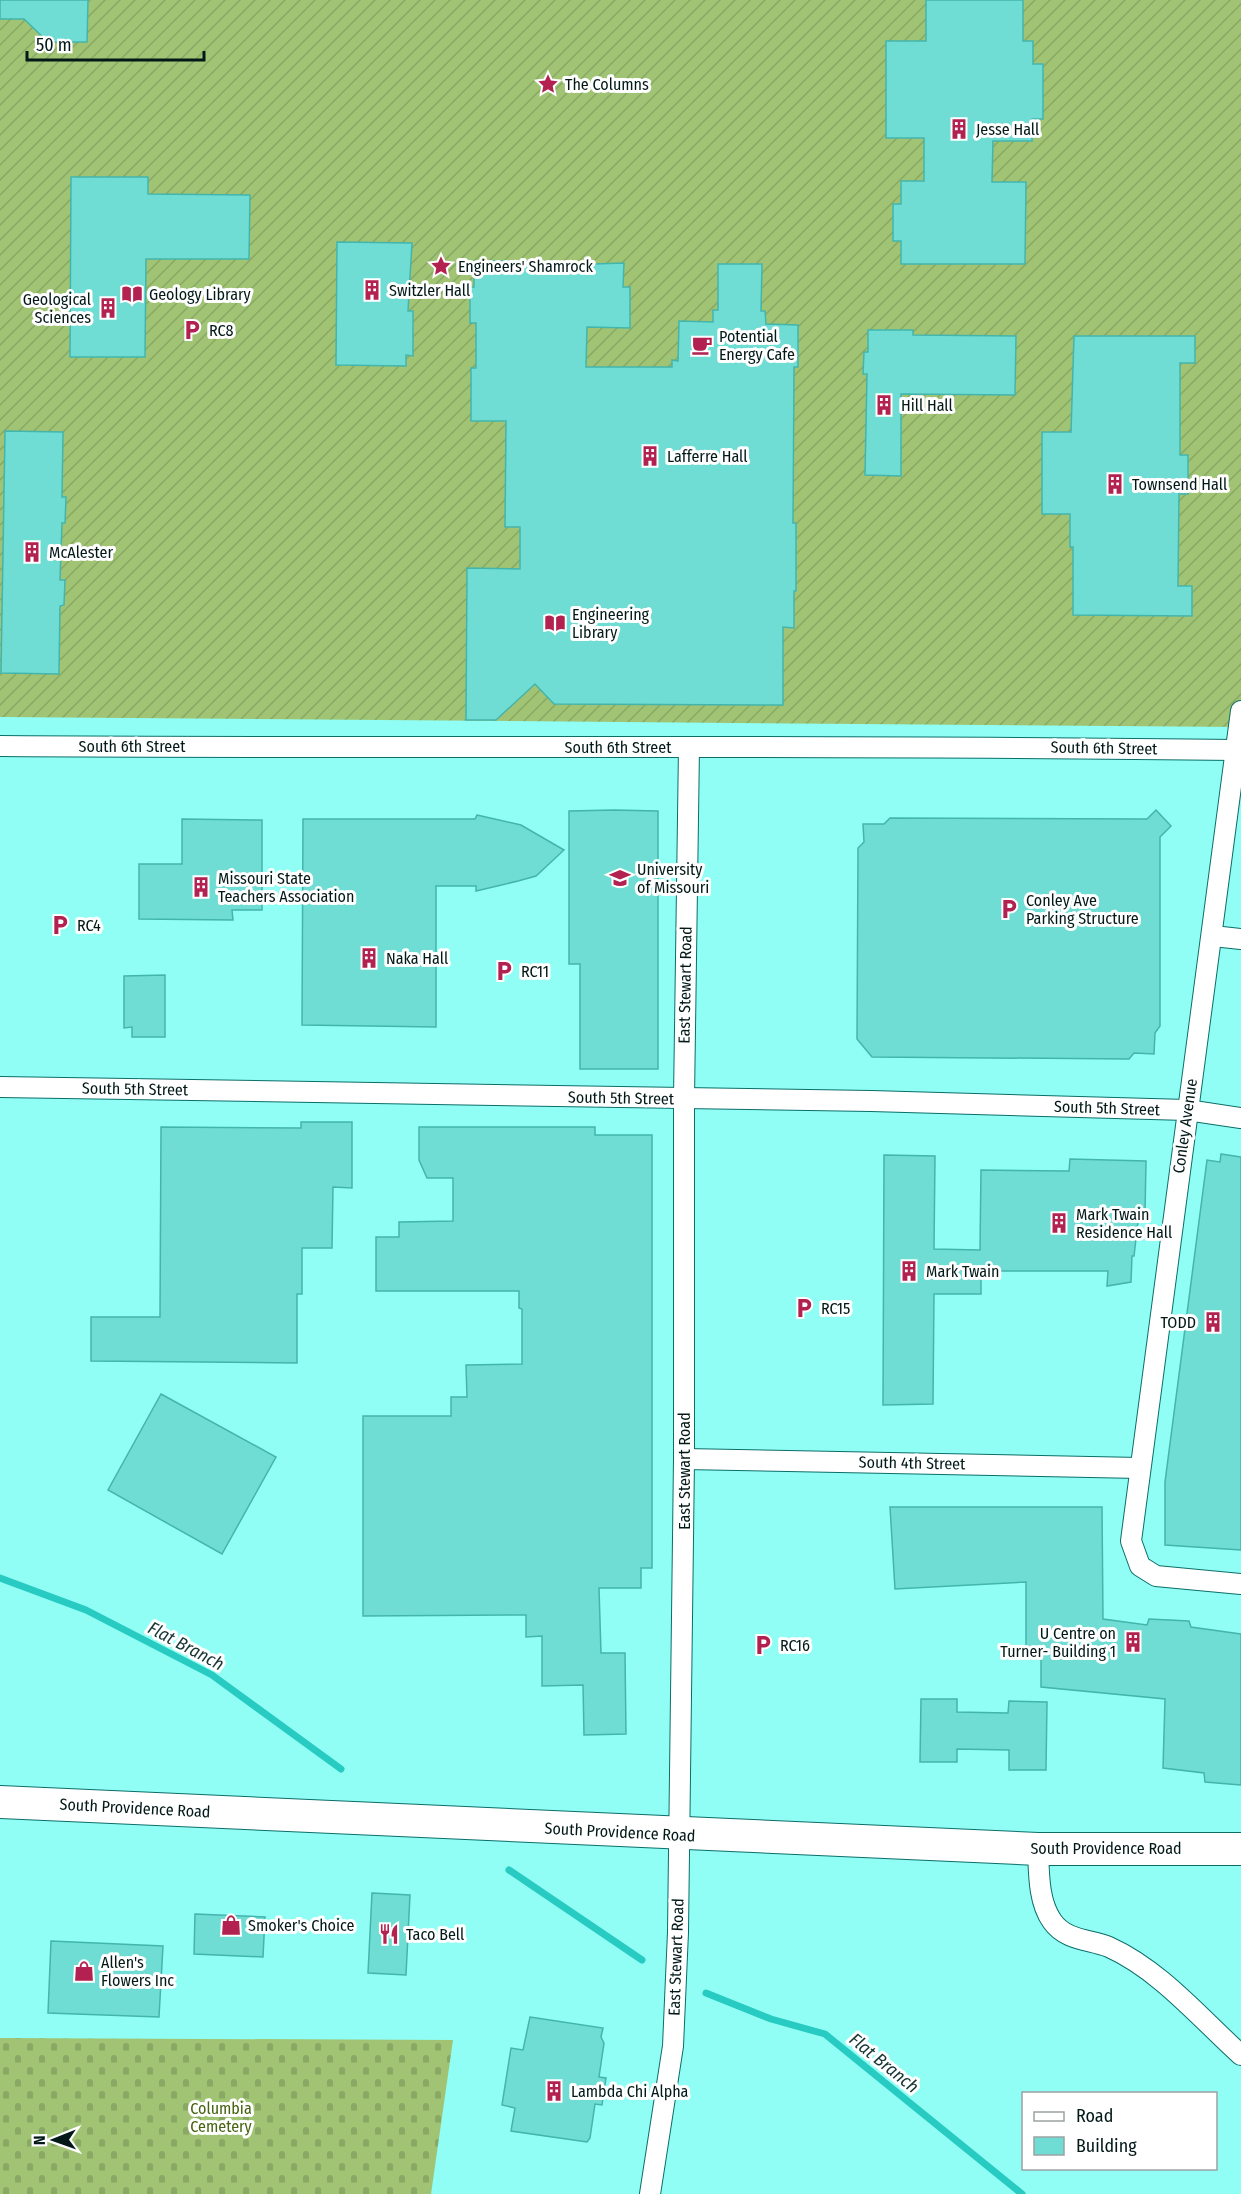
<svg xmlns="http://www.w3.org/2000/svg" width="1241" height="2194" font-family="'Fira Sans Condensed',sans-serif">
<style>
.cemetery{fill:url(#cemetery-stones)}
.garden{fill:url(#garden-furrows)}
.lines{fill:none;stroke-linecap:round;stroke-linejoin:round}
.stream{stroke:#27cbc1;stroke-width:7}
.building{fill:#6fddd4;stroke:#43b5ad;stroke-width:1.5}
.street-casing{stroke:#0b6e69;stroke-width:22}
.primary-casing{stroke:#0b6e69;stroke-width:34}
.street{stroke:#fff;stroke-width:20}
.primary{stroke:#fff;stroke-width:32}
.labels{text-anchor:middle;dominant-baseline:central;stroke-width:6;stroke-linejoin:round;paint-order:stroke}
.poi-label{font-size:16px;fill:#021917;stroke:#fff;text-anchor:start}
.street-label{font-size:16px;fill:#021917;stroke:#fff}
.park-label{font-size:16px;fill:#456310;stroke:#fff}
.water-label{font-size:18px;font-style:italic;fill:#173634;stroke:#fff}
</style>
<defs>
<pattern id="cemetery-stones" width="16" height="16" patternUnits="userSpaceOnUse" patternTransform="scale(1.5)"><rect width="16" height="16" fill="#a0c473"/><path d="M2 7V4a2 2 0 0 1 4 0v3zM10 15v-3a2 2 0 0 1 4 0v3z" fill="#88a863"/></pattern>
<pattern id="garden-furrows" width="10" height="10" patternUnits="userSpaceOnUse" patternTransform="scale(1.5)"><rect width="10" height="10" fill="#a0c473"/><path d="M-1 1l2-2M0 10L10 0M9 11l2-2" fill="none" stroke="#88a863"/></pattern>
</defs>
<rect width="100%" height="100%" fill="#90fef5"/>
<polygon class="cemetery" points="0,2038 453,2040 431,2194 0,2194"/>
<polygon class="garden" points="0,0 1241,0 1241,727 0,717"/>
<g class="lines">
<g class="stream">
<polyline points="0,1578 86,1610 212,1675 341,1769"/>
<polyline points="509,1870 642,1960"/>
<polyline points="706,1993 771,2019 825,2034 1022,2194"/>
</g>
</g>
<g class="building">
<polygon points="0,0 88,0 87,42 48,42 24,19 0,19"/>
<polygon points="926,0 1023,0 1023,41 1033,41 1033,64 1043,64 1043,119 1032,119 1032,141 993,141 992,182 1026,182 1025,264 901,264 901,241 893,241 893,204 901,204 901,181 924,181 924,138 886,138 886,41 926,41"/>
<polygon points="71,177 148,177 148,194 250,195 249,259 146,259 145,357 70,357"/>
<polygon points="337,242 412,243 408,311 413,311 413,356 406,355 406,366 336,365"/>
<polygon points="474,261 532,261 532,266 624,263 623,287 630,287 630,328 587,327 586,367 672,367 672,360 678,361 679,321 713,322 713,310 718,310 718,264 762,264 761,311 765,311 766,324 798,325 798,367 794,367 793,523 796,523 796,591 794,591 794,628 783,627 783,705 554,704 535,684 496,720 466,720 467,568 520,569 520,527 505,527 506,421 471,421 471,368 476,368 476,323 470,323 470,287 474,287"/>
<polygon points="868,330 913,330 913,335 1016,336 1015,395 901,394 901,476 865,475 867,374 863,374 864,352 868,352"/>
<polygon points="1074,336 1195,336 1195,363 1180,363 1180,455 1188,455 1188,494 1179,494 1178,586 1192,586 1192,616 1073,615 1073,547 1070,547 1070,514 1042,514 1042,432 1071,432"/>
<polygon points="5,431 63,432 62,497 66,497 65,523 62,523 60,580 65,580 64,605 60,606 59,674 1,673"/>
<polygon points="614,810 658,811 658,1069 580,1069 580,964 569,964 569,811"/>
<polygon points="1156,810 1171,826 1160,837 1160,1026 1155,1033 1154,1054 1134,1053 1129,1059 872,1057 857,1039 858,848 864,842 863,824 884,824 890,818 1147,819"/>
<polygon points="477,815 521,825 564,850 536,876 518,881 476,891 476,886 436,886 436,1027 302,1025 303,819 475,819"/>
<polygon points="182,819 262,820 262,910 232,910 233,920 139,919 139,864 182,864"/>
<polygon points="165,975 165,1037 132,1037 132,1027 124,1028 124,976"/>
<polygon points="301,1122 352,1122 352,1188 333,1187 332,1248 302,1248 302,1294 297,1294 297,1363 91,1361 91,1317 160,1317 161,1127 301,1128"/>
<polygon points="419,1127 595,1127 595,1135 652,1135 652,1568 641,1568 641,1588 599,1588 601,1653 625,1653 626,1734 584,1735 583,1685 542,1686 542,1636 526,1637 526,1615 363,1616 363,1416 451,1416 451,1397 467,1397 466,1365 522,1364 522,1309 519,1308 519,1291 376,1291 376,1237 399,1237 399,1222 453,1221 453,1178 427,1178 419,1160"/>
<polygon points="1221,1154 1241,1157 1241,1550 1165,1545 1165,1482 1207,1160 1220,1162"/>
<polygon points="884,1155 935,1156 934,1249 980,1250 981,1170 1069,1171 1070,1159 1146,1161 1145,1213 1139,1213 1134,1256 1132,1256 1131,1282 1107,1286 1108,1271 981,1271 981,1294 934,1294 933,1404 883,1405"/>
<polygon points="161,1394 276,1457 222,1554 108,1490"/>
<polygon points="890,1507 1102,1507 1103,1619 1147,1625 1149,1619 1189,1621 1191,1627 1241,1634 1241,1785 1205,1782 1204,1773 1163,1768 1165,1699 1041,1687 1041,1649 1026,1650 1026,1582 895,1589"/>
<polygon points="921,1699 957,1699 957,1712 1008,1713 1009,1701 1047,1702 1046,1770 1009,1770 1009,1750 957,1749 957,1762 920,1762"/>
<polygon points="372,1893 410,1895 406,1975 368,1973"/>
<polygon points="195,1914 265,1917 263,1957 194,1954"/>
<polygon points="51,1941 163,1946 159,2017 48,2013"/>
<polygon points="530,2017 603,2028 601,2037 604,2043 599,2077 606,2078 602,2105 595,2104 590,2138 587,2142 511,2131 515,2108 502,2105 511,2048 523,2050"/>
</g>
<g class="lines">
<g class="street-casing">
<g id="street">
<polyline points="1241,711 1131,1541 1140,1566 1156,1576 1241,1584"/>
<path d="M 0,746 C 412,749 824,744 1236,750"/>
<polyline points="1213,936 1241,939"/>
<polyline points="0,1087 871,1101 1187,1110 1241,1118"/>
<polyline points="684,1459 1140,1468"/>
<path d="M 1038,1849 C 1039,1872 1038,1901 1052,1921 C 1066,1941 1089,1939 1109,1947 C 1160,1970 1200,2018 1241,2055"/>
<polyline points="650,2194 673,2046 678,1932 684,1459 684,1099 689,747"/>
</g>
</g>
<g class="primary-casing">
<polyline id="primary" points="0,1802 1038,1849 1241,1849"/>
</g>
<use href="#street" class="street"/>
<use href="#primary" class="primary"/>
</g>
<defs>
<g id="sight-bare" transform="scale(1.62)"><path d="M0-6L1.8-2.2L6-1.7L2.9 1.2L3.7 5.4L0 3.3L-3.7 5.4L-2.9 1.2L-6-1.7L-1.8-2.2Z" fill="#b2214f" stroke="#fff" stroke-width="2.5" paint-order="stroke"/></g>
<g id="building-bare" transform="scale(1.62)"><path d="M-4-6H4V6H1V3H-1V6H-4ZM-2.5-4.3h1.7v1.8h-1.7ZM.8-4.3h1.7v1.8H.8ZM-2.5-1h1.7V.8h-1.7ZM.8-1h1.7V.8H.8Z" fill="#b2214f" stroke="#fff" stroke-width="2.5" paint-order="stroke"/></g>
<g id="library-bare" transform="scale(1.62)"><path d="M-6-4Q-3-5.5-.7-3.5V5Q-3 3-6 4ZM6-4Q3-5.5 .7-3.5V5Q3 3 6 4Z" fill="#b2214f" stroke="#fff" stroke-width="2.5" paint-order="stroke"/></g>
<g id="parking-bare" transform="scale(1.62)"><path d="M-3.5-5.5H1a3.5 3.5 0 0 1 0 7H-1V5.5H-3.5ZM-1-3.4V-.6H.8a1.4 1.4 0 0 0 0-2.8Z" fill="#b2214f" stroke="#fff" stroke-width="2.5" paint-order="stroke"/></g>
<g id="cafe-bare" transform="scale(1.62)"><path d="M-5.5-4.5H6V0H3Q3 3.5 0 3.5H-2.5Q-5.5 3.5-5.5 0ZM3-3.2v2h1.7v-2ZM-6 4.5H4V6H-6Z" fill="#b2214f" stroke="#fff" stroke-width="2.5" paint-order="stroke"/></g>
<g id="university-bare" transform="scale(1.62)"><path d="M0-5L7-2L0 1L-7-2ZM-4 1L0 2.5L4 1V4Q0 6-4 4Z" fill="#b2214f" stroke="#fff" stroke-width="2.5" paint-order="stroke"/></g>
<g id="shop-bare" transform="scale(1.62)"><path d="M-5-2.5h2.3a2.7 3.5 0 0 1 5.4 0H5L5.5 6h-11ZM-1.5-2.5h3a1.5 2.3 0 0 0-3 0Z" fill="#b2214f" stroke="#fff" stroke-width="2.5" paint-order="stroke"/></g>
<g id="restaurant-bare" transform="scale(1.62)"><path d="M-5-6h1v4h1v-4h1v4h1v-4h1v5L-1.5 .5V6h-2V.5L-5-1ZM5-6V6H3V1.5H1.5Q1.5-4 5-6Z" fill="#b2214f" stroke="#fff" stroke-width="2.5" paint-order="stroke"/></g>
</defs>
<g fill-rule="evenodd">
<use href="#sight-bare" x="548" y="84"/>
<use href="#building-bare" x="959" y="129"/>
<use href="#sight-bare" x="441" y="266"/>
<use href="#building-bare" x="372" y="290"/>
<use href="#library-bare" x="132" y="294"/>
<use href="#building-bare" x="108" y="308"/>
<use href="#parking-bare" x="192" y="330"/>
<use href="#cafe-bare" x="702" y="345"/>
<use href="#building-bare" x="884" y="405"/>
<use href="#building-bare" x="650" y="456"/>
<use href="#building-bare" x="1115" y="484"/>
<use href="#building-bare" x="32" y="552"/>
<use href="#library-bare" x="555" y="623"/>
<use href="#university-bare" x="620" y="878"/>
<use href="#building-bare" x="201" y="887"/>
<use href="#parking-bare" x="1009" y="909"/>
<use href="#parking-bare" x="60" y="925"/>
<use href="#building-bare" x="369" y="958"/>
<use href="#parking-bare" x="504" y="971"/>
<use href="#building-bare" x="1059" y="1223"/>
<use href="#building-bare" x="909" y="1271"/>
<use href="#parking-bare" x="804" y="1308"/>
<use href="#building-bare" x="1213" y="1322"/>
<use href="#building-bare" x="1133" y="1642"/>
<use href="#parking-bare" x="763" y="1645"/>
<use href="#shop-bare" x="231" y="1925"/>
<use href="#restaurant-bare" x="389" y="1934"/>
<use href="#shop-bare" x="84" y="1971"/>
<use href="#building-bare" x="554" y="2091"/>
</g>
<g class="labels">
<g class="poi-label">
<text x="565" y="84">The Columns</text>
<text x="976" y="129">Jesse Hall</text>
<text x="458" y="266">Engineers' Shamrock</text>
<text x="389" y="290">Switzler Hall</text>
<text x="149" y="294">Geology Library</text>
<text x="91" y="299" text-anchor="end">Geological<tspan x="91" dy="18">Sciences</tspan></text>
<text x="209" y="330">RC8</text>
<text x="719" y="336">Potential<tspan x="719" dy="18">Energy Cafe</tspan></text>
<text x="901" y="405">Hill Hall</text>
<text x="667" y="456">Lafferre Hall</text>
<text x="1132" y="484">Townsend Hall</text>
<text x="49" y="552">McAlester</text>
<text x="572" y="614">Engineering<tspan x="572" dy="18">Library</tspan></text>
<text x="637" y="869">University<tspan x="637" dy="18">of Missouri</tspan></text>
<text x="218" y="878">Missouri State<tspan x="218" dy="18">Teachers Association</tspan></text>
<text x="1026" y="900">Conley Ave<tspan x="1026" dy="18">Parking Structure</tspan></text>
<text x="77" y="925">RC4</text>
<text x="386" y="958">Naka Hall</text>
<text x="521" y="971">RC11</text>
<text x="1076" y="1214">Mark Twain<tspan x="1076" dy="18">Residence Hall</tspan></text>
<text x="926" y="1271">Mark Twain</text>
<text x="821" y="1308">RC15</text>
<text x="1196" y="1322" text-anchor="end">TODD</text>
<text x="1116" y="1633" text-anchor="end">U Centre on<tspan x="1116" dy="18">Turner- Building 1</tspan></text>
<text x="780" y="1645">RC16</text>
<text x="248" y="1925">Smoker's Choice</text>
<text x="406" y="1934">Taco Bell</text>
<text x="101" y="1962">Allen's<tspan x="101" dy="18">Flowers Inc</tspan></text>
<text x="571" y="2091">Lambda Chi Alpha</text>
</g>
<g class="street-label">
<text x="132" y="746">South 6th Street</text>
<text x="618" y="747">South 6th Street</text>
<text transform="translate(1104 748) rotate(1)">South 6th Street</text>
<text transform="translate(685 985) rotate(-89)">East Stewart Road</text>
<text transform="translate(135 1089) rotate(1)">South 5th Street</text>
<text transform="translate(621 1098) rotate(1)">South 5th Street</text>
<text transform="translate(1107 1108) rotate(2)">South 5th Street</text>
<text transform="translate(1185 1126) rotate(-82)">Conley Avenue</text>
<text transform="translate(912 1463) rotate(1)">South 4th Street</text>
<text transform="translate(684 1471) rotate(-90)">East Stewart Road</text>
<text transform="translate(135 1808) rotate(3)">South Providence Road</text>
<text transform="translate(620 1832) rotate(3)">South Providence Road</text>
<text x="1106" y="1848">South Providence Road</text>
<text transform="translate(676 1957) rotate(-88)">East Stewart Road</text>
</g>
<g class="park-label">
<text x="221" y="2108">Columbia<tspan x="221" dy="18">Cemetery</tspan></text>
</g>
<g class="water-label">
<text transform="translate(186 1646) rotate(28)">Flat Branch</text>
<text transform="translate(884 2063) rotate(39)">Flat Branch</text>
</g>
</g>
<rect x="1022" y="2092" width="195" height="78" fill="#ffffff" stroke="#9aa3a2" stroke-width="1.5"/>
<rect x="1034" y="2112" width="30" height="9" fill="#ffffff" stroke="#9aa3a2" stroke-width="1.5"/>
<text x="1076" y="2122" font-size="18" fill="#021917">Road</text>
<rect x="1034" y="2137" width="30" height="18" fill="#6fddd4" stroke="#9aa3a2" stroke-width="1.5"/>
<text x="1076" y="2152" font-size="18" fill="#021917">Building</text>
<g transform="translate(54 2140) rotate(269)" stroke="#ffffff" stroke-width="4.5" paint-order="stroke">
<path d="M0-4.5L10 22L0 15L-10 22Z" fill="#021917"/>
<text y="-9" font-size="16" font-weight="bold" text-anchor="middle" fill="#021917">N</text>
</g>
<path d="M27 51v9h177v-9" fill="none" stroke="#021917" stroke-width="3"/>
<text x="36" y="51" font-size="18" fill="#021917" stroke="#ffffff" stroke-width="4.5" paint-order="stroke">50 m</text>
</svg>
